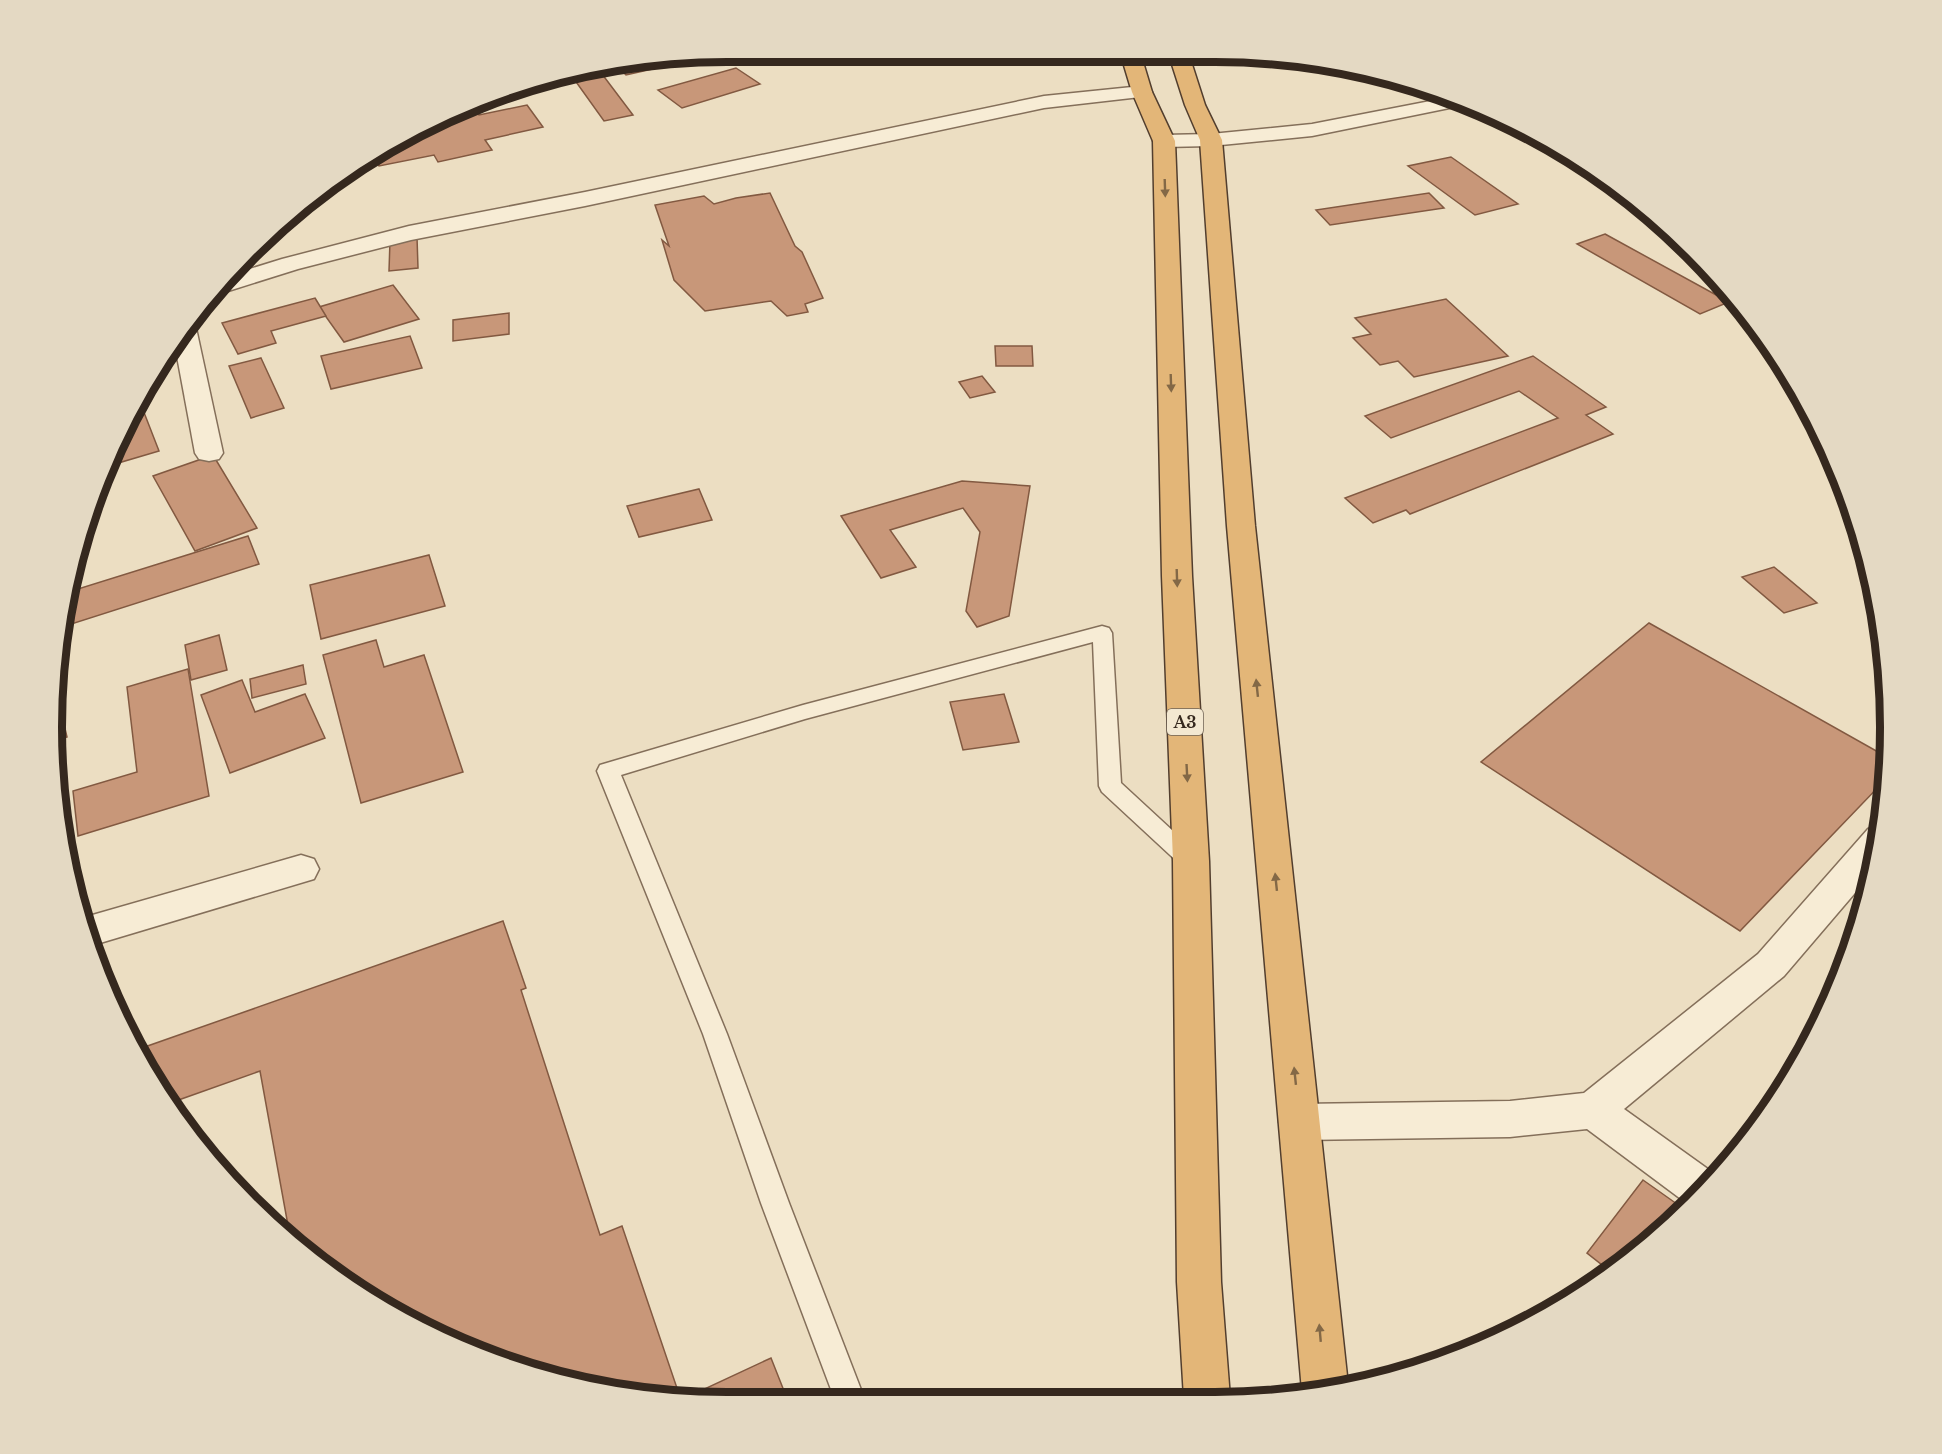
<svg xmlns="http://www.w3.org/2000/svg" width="1942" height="1454" font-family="'Libre Baskerville',serif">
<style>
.building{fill:#c89779;stroke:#825941;stroke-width:1.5}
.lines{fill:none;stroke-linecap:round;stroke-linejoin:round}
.service-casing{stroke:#846f5a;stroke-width:3}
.minor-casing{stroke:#846f5a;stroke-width:3}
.trunk-casing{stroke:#523e2e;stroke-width:3}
.service{fill:#f7ecd5;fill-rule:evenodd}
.minor{fill:#f7ecd5;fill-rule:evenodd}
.trunk{fill:#e3b678;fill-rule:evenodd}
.oneway{fill:#836846}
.labels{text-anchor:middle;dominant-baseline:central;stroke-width:4.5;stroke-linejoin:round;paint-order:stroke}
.shield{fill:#f3e8d1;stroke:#6e6254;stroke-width:1.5}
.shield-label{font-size:16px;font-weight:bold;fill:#35281e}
.rim{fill:none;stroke:#35281e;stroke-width:8}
</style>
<rect width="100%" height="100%" fill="#ecdec2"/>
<g class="building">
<polygon points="703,54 706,57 626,75 617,66"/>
<polygon points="602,67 604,69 574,75 571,72"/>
<polygon points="736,68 760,84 682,108 658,90"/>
<polygon points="602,74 633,115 604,121 574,79"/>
<polygon points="527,105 543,127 485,140 492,150 438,162 434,155 379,166 372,154 389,142 473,107 479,115"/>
<polygon points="1451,157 1518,204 1475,215 1408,166"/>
<polygon points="770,193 795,246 802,252 823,298 805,304 808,312 787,316 771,301 705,311 674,280 662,240 669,246 655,205 704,196 714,204 736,198"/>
<polygon points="1429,193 1444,208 1330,225 1316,210"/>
<polygon points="1605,234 1729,302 1700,314 1577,244"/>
<polygon points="417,237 418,268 389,271 390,241"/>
<polygon points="393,285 419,319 344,342 319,307"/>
<polygon points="1726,287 1739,302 1736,303 1714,292"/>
<polygon points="315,298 326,316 271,331 276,343 238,354 222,323"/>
<polygon points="1446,299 1508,356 1414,377 1398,361 1380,365 1353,338 1371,334 1355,318"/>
<polygon points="509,313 509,334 453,341 453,320"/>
<polygon points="410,336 422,368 331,389 321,356"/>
<polygon points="172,343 179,360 157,366 165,351"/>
<polygon points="995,346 1032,346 1033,366 996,366"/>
<polygon points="1533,356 1606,407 1586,415 1613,434 1410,514 1406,510 1373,523 1345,498 1558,418 1519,391 1391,438 1365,416"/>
<polygon points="261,358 284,408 251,418 229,366"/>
<polygon points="982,376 995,392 970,398 959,382"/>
<polygon points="138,397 159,451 108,466 121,428"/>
<polygon points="213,455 257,528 195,551 153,476"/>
<polygon points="962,481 1030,486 1009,616 977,627 966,611 980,532 963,508 890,530 916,567 881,578 841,516"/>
<polygon points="699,489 712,520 639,537 627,506"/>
<polygon points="248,536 259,564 62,627 65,593"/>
<polygon points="429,555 445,606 321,639 310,585"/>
<polygon points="1774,567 1817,603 1784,613 1742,577"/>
<polygon points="1649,623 1887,757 1886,779 1740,931 1481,762"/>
<polygon points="219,635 227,670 191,680 185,645"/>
<polygon points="376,640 384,667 424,655 463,772 361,803 323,655"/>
<polygon points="303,665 306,684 252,698 250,679"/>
<polygon points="188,669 209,796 78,836 73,791 137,772 127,687"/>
<polygon points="242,680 255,712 305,694 325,738 230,773 201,695"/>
<polygon points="1004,694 1019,742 963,750 950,702"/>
<polygon points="57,704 59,704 67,737 54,741"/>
<polygon points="503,921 526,988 521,990 600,1235 622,1226 681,1400 771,1358 788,1401 682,1402 510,1367 389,1313 291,1242 260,1071 170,1103 139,1049"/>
<polygon points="1643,1180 1684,1209 1626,1264 1611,1272 1587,1253"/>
</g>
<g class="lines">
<g class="service-casing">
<polygon id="service" points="1102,626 1109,628 1112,633 1121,783 1199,855 1202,861 1199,867 1191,870 1183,867 1102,792 1099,786 1093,642 805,719 621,775 727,1034 789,1203 865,1400 835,1400 761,1203 703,1034 597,771 600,765 803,705"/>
</g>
<g class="minor-casing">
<g id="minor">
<polygon points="1142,86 1149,88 1152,92 1149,96 1044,108 585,206 411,240 298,269 225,292 213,293 227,276 282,259 409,226 585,192 1044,96"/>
<polygon points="1451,97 1469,104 1312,136 1211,146 1164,147 1157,145 1153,141 1157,137 1164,135 1211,134 1312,124"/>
<polygon points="189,322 196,328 223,453 219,459 209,461 199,459 195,453 174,340"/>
<polygon points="1880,825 1883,826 1872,873 1784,976 1624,1109 1719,1177 1689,1205 1587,1129 1510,1137 1300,1140 1285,1135 1279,1122 1285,1109 1300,1104 1510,1101 1584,1093 1758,954 1868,829"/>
<polygon points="301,855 314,859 319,869 314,879 90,946 82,918"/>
</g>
</g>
<g class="trunk-casing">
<g id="trunk">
<polygon points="1120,52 1140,52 1152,92 1175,141 1192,576 1209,861 1221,1282 1230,1398 1184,1398 1177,1282 1173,861 1162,576 1153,141 1132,92"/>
<polygon points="1168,52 1188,52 1205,105 1222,140 1255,526 1348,1385 1304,1397 1302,1391 1227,526 1200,140 1185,105"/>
</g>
</g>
<use href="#service" class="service"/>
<use href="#minor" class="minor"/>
<use href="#trunk" class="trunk"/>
</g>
<defs><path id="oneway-solid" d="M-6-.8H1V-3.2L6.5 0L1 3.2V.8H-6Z" transform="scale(1.5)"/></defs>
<g class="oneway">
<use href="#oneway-solid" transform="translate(1165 188) rotate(88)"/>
<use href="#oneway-solid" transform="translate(1171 383) rotate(88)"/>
<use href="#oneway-solid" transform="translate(1177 578) rotate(88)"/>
<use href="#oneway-solid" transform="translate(1257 688) rotate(-96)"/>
<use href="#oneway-solid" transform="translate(1187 773) rotate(87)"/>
<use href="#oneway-solid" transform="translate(1276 882) rotate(-96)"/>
<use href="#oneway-solid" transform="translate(1295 1076) rotate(-96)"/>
<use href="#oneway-solid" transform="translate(1320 1333) rotate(-95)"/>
</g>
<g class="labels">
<rect class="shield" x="1167" y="709" width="36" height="26" rx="4.5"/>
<g class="shield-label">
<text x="1185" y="722">A3</text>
</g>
</g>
<path d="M0 0H1942V1454H0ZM727 62H1215A665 665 0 0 1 1880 727V727A665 665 0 0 1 1215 1392H727A665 665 0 0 1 62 727V727A665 665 0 0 1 727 62Z" fill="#e4d9c3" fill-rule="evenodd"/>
<path class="rim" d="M727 62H1215A665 665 0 0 1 1880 727V727A665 665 0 0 1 1215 1392H727A665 665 0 0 1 62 727V727A665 665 0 0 1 727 62Z"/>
</svg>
